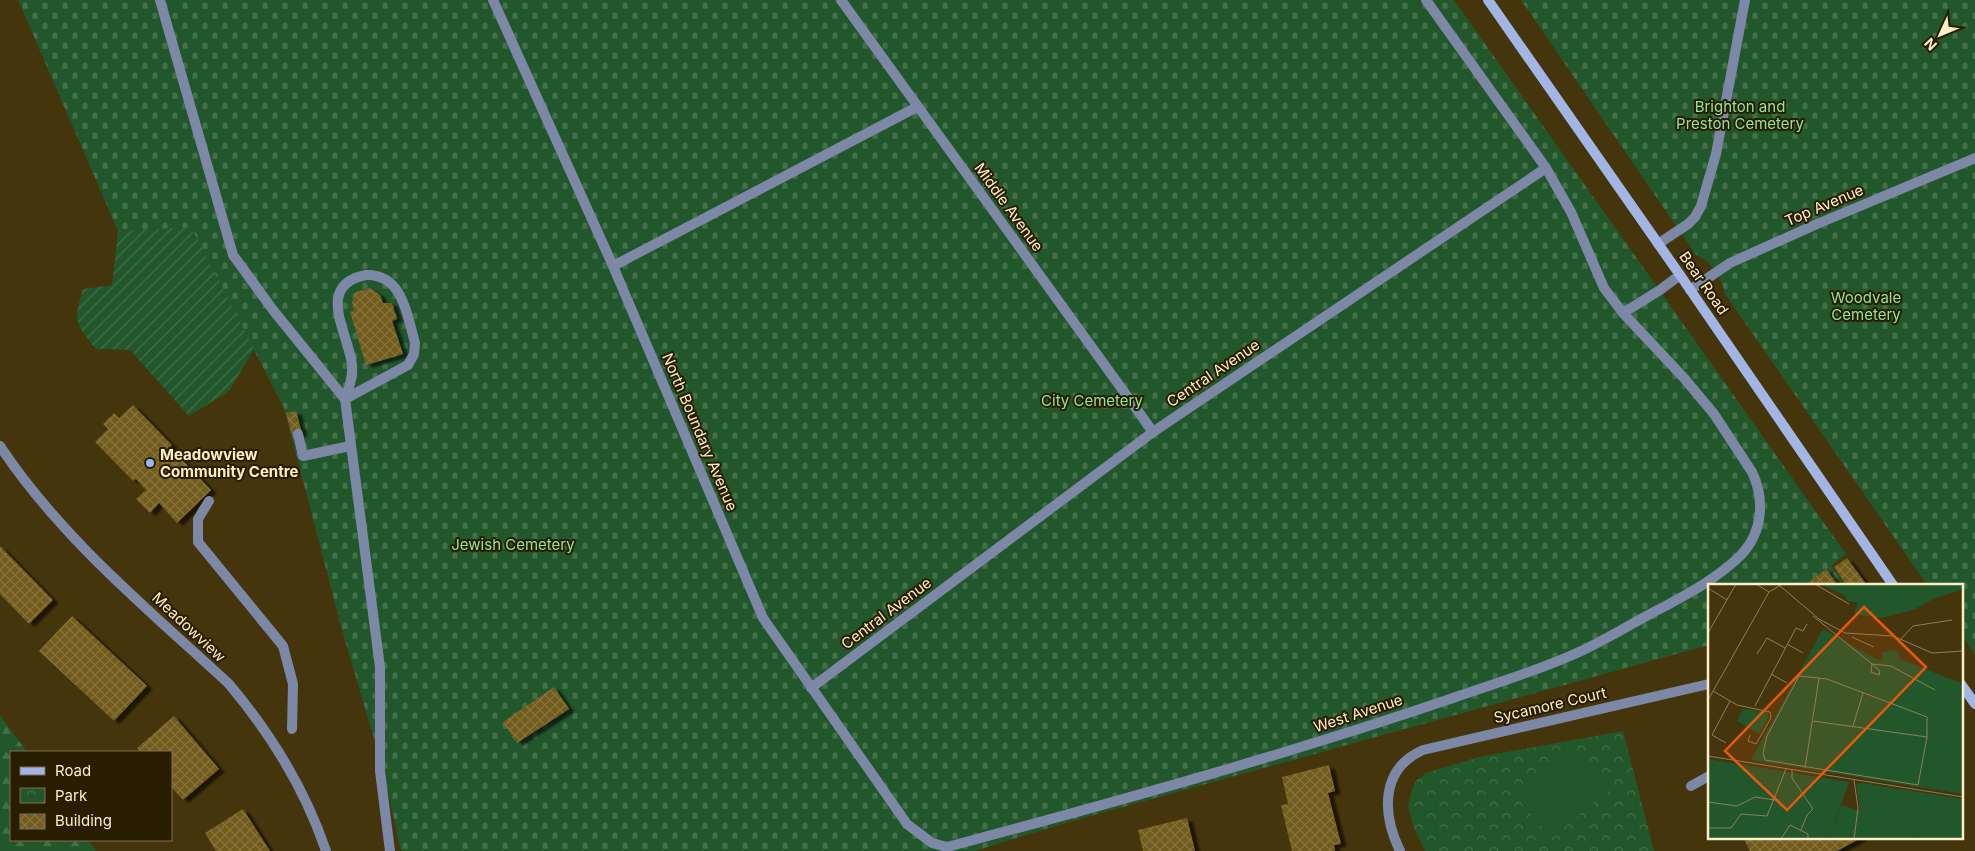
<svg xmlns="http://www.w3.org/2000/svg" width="1975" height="851" font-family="Inter,sans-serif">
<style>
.forest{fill:url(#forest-firs)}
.cemetery{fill:url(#cemetery-stones)}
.park{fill:url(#park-crowns)}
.garden{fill:url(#garden-furrows)}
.pitch{fill:#22572c}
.building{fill:url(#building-cross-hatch);filter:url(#shadow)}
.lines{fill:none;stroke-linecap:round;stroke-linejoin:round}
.lane{stroke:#7c88a5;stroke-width:10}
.street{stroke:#7c88a5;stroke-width:10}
.secondary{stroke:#a2b5e4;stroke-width:10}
.poi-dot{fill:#99b5fd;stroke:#291d00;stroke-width:2}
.labels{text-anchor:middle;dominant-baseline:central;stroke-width:4;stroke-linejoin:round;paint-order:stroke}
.park-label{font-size:15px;fill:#8fe69b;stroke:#291d00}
.street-label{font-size:15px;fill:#fdedc9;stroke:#291d00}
.poi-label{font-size:15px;font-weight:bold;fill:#fdedc9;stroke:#291d00;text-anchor:start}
.inset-road{fill:none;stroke:#8f7f58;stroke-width:1}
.view{fill:#e8590c;fill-opacity:0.15;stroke:#e8590c;stroke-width:2.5}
.inset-edge{fill:none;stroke:#fdedc9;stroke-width:2.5}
</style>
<defs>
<pattern id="forest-firs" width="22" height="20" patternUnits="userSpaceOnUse" patternTransform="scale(1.25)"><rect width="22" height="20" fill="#22572c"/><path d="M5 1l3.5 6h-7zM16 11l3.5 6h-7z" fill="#436f49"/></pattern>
<pattern id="cemetery-stones" width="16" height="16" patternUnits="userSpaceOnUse" patternTransform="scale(1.25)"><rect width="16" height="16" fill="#22572c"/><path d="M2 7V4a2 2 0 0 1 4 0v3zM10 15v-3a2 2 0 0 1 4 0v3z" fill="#436f49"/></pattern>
<pattern id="park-crowns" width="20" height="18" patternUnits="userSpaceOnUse" patternTransform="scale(1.25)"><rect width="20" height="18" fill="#22572c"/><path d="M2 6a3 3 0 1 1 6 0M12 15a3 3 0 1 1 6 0" fill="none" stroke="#436f49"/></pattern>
<pattern id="garden-furrows" width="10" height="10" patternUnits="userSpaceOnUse" patternTransform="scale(1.25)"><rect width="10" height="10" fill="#22572c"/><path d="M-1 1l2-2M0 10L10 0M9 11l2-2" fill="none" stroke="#436f49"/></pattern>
<pattern id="building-cross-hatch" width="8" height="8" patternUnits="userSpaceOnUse" patternTransform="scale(1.25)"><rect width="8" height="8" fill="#725b1e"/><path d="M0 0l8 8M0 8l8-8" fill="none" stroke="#87733d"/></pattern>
<filter id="shadow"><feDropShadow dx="5.5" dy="3" stdDeviation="1" flood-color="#0009"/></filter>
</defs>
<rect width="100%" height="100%" fill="#45350c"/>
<polygon class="forest" points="0,715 27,752 11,752 11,840 88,840 96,851 0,851"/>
<g class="cemetery">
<polygon points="18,0 1454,0 1846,554 1831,566 1845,585 1709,585 1709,645 1065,823 975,851 401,851 383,769 342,630 284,408 191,228 118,231"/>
<path d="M 1521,0 L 1975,0 L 1975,654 L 1961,634 L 1961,585 L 1927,585 L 1725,294 C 1722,279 1711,260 1696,255 Z"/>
</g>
<polygon class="park" points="1623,731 1654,851 1425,851 1414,828 1408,807 1412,789 1417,780 1426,773 1479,757"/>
<path class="garden" d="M 191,227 L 254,349 L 229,391 L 189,416 L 130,350 L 96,349 C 75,323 73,322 83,289 L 112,285 L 118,231 Z"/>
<polygon class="pitch" points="1576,750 1609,790 1552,838 1518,799"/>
<g class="building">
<polygon points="370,288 380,295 383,303 392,303 397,319 392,321 403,354 366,365 350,312 354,311 352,302 356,292"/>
<polygon points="133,405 172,445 170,447 211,490 177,523 159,503 150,513 136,499 146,490 136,479 133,481 95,442 108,429 103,424 114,413 119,418"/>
<polygon points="296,411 302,433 292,436 286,413"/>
<polygon points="0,546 53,600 29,624 0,594"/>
<polygon points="1847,558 1867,585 1846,585 1834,567"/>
<polygon points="1826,569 1838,585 1809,585 1808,583"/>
<polygon points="72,616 147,686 114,721 39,651"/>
<polygon points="554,687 569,709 517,743 503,722"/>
<polygon points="174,716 219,769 183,800 171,787 171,752 141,752 137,748"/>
<polygon points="1329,765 1335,791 1328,793 1341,844 1334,845 1335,851 1292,851 1281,805 1288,804 1282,777"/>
<polygon points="243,809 270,851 216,851 205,833"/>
<polygon points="1187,818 1195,851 1143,851 1138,830"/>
<polygon points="1743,837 1863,837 1837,851 1750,851"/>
</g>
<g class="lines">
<g class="lane">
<polyline points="160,0 233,255 273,310 345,399 380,667 380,771 390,851"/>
<path d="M 493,0 L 613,266 L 763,618 L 907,824 L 932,843 L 947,847 C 1116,802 1285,755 1450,699 C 1493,684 1538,671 1579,652 C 1605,640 1629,625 1654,612 C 1684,596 1717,579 1741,555 C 1763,532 1765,499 1752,472 L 1714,414 L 1684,378 L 1623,313 L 1604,288 L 1571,212 L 1546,168 L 1426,0"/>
<polyline points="841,0 1153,432"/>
<polyline points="1658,244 1688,224 1695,217 1701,206 1716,154 1745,0"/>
<polyline points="613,266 917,107"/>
<path d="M 366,275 C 403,274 407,315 415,343 L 414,354 L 408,365 L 345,399 C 349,388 353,377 352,365 C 349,334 314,285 366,275 Z"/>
<polyline points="1690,290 1730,263 1817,224 1975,158"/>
<polyline points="1623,313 1660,290 1680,275"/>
<polyline points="298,434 303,456 350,446"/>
<polyline points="209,501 198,519 198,542 283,646 293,684 292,729"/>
<polyline points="811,688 1153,432 1546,168"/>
</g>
<g class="street">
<path d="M 0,446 C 61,538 148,609 229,684 C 271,734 305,789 326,851"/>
<polyline points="1691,786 1709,776"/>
<path d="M 1400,851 C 1382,814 1380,769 1423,750 L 1709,684"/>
</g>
<g class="secondary">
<polyline points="1488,0 1680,275 1893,585"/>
<polyline points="1961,684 1975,704"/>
</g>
</g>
<circle class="poi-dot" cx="150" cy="463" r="5"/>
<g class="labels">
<g class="park-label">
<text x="1740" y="106">Brighton and<tspan x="1740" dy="17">Preston Cemetery</tspan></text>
<text x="1866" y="297">Woodvale<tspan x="1866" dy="17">Cemetery</tspan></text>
<text x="1092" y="400">City Cemetery</text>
<text x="513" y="544">Jewish Cemetery</text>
</g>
<g class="street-label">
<text transform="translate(1824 205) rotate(-23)">Top Avenue</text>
<text transform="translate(1009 207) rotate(54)">Middle Avenue</text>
<text transform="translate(1704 283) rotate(55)">Bear Road</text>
<text transform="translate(1213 373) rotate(-34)">Central Avenue</text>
<text transform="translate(700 432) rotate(67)">North Boundary Avenue</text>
<text transform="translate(886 613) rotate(-37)">Central Avenue</text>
<text transform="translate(189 627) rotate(43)">Meadowview</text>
<text transform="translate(1550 705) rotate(-13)">Sycamore Court</text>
<text transform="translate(1358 713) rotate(-18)">West Avenue</text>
</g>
<g class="poi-label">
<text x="160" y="454">Meadowview<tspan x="160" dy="17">Community Centre</tspan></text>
</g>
</g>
<g transform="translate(1708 584)">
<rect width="255" height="255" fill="#45350c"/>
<path d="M 153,199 L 255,215 L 255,255 L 205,255 L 206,248 L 179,243 L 152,227 L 148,201 Z" fill="#22572c"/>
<path d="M 112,0 L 255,0 L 255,5 L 225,15 L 205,26 L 173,34 L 146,30 L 150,19 L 140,17 L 136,11 Z" fill="#22572c"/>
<path d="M 115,45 L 168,75 L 188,81 L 192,75 L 255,100 L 255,210 L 43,176 ZM 0,175 L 141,198 L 120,255 L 0,255 Z" fill="#22572c"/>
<path d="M 35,125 L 59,128 L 61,132 L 51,150 L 29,137 Z" fill="#22572c"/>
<path d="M 188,66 L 192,75 L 188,81 L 174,77 L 174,68 ZM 133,221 L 155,228 L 179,243 L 206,248 L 205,255 L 120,255 Z" fill="#22572c"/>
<path class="inset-road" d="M 48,0 L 61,8M 107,0 L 141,20M 71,1 L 111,35 L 137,49 L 185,52 L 224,69 L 255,67M 0,4 L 19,16M 105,32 L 164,80 L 183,82 L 227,106M 0,49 L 28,0M 144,53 L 166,63M 193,55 L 205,42 L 244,36M 79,60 L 95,69M 49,70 L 59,54 L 77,64M 164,80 L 172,87 L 171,91 L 163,88 ZM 63,90 L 79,99M 91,92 L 119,95 L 219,133 L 219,153 L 210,201 L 57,176 L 55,169 L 59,152 ZM 5,107 L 29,121 L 62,128 L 63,134 L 48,160 L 40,157 L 42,151M 0,116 L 61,8 L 73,1M 47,122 L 88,44 L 95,47 L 99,40M 105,137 L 219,153M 145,142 L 155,109M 18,159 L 4,151 L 22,117M 0,172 L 255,213M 97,184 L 111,94M 84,186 L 84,194 L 105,225 L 99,231 L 93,246M 0,218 L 29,222 L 47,213 L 67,216M 0,244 L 23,244 L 33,230 L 59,232 L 78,185M 73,255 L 82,241 L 100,250 L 100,255M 146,255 L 150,224 L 146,196"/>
<path class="view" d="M 156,23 L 218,83 L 79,226 L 17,167 Z"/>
<rect width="255" height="255" class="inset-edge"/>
</g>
<rect x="10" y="751" width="162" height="90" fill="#291d00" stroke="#7e7050"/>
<rect x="20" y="767" width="25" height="8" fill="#a2b5e4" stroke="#7e7050"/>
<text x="55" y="776" font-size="15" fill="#fdedc9">Road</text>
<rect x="20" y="788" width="25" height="15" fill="url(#park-crowns)" stroke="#7e7050"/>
<text x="55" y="801" font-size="15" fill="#fdedc9">Park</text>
<rect x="20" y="814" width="25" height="15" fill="url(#building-cross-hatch)" stroke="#7e7050"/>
<text x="55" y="826" font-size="15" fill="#fdedc9">Building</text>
<g transform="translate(1940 35) rotate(226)" stroke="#291d00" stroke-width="4" paint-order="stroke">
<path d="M0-4L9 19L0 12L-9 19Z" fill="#fdedc9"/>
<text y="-8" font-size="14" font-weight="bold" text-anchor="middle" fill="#fdedc9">N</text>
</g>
</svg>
